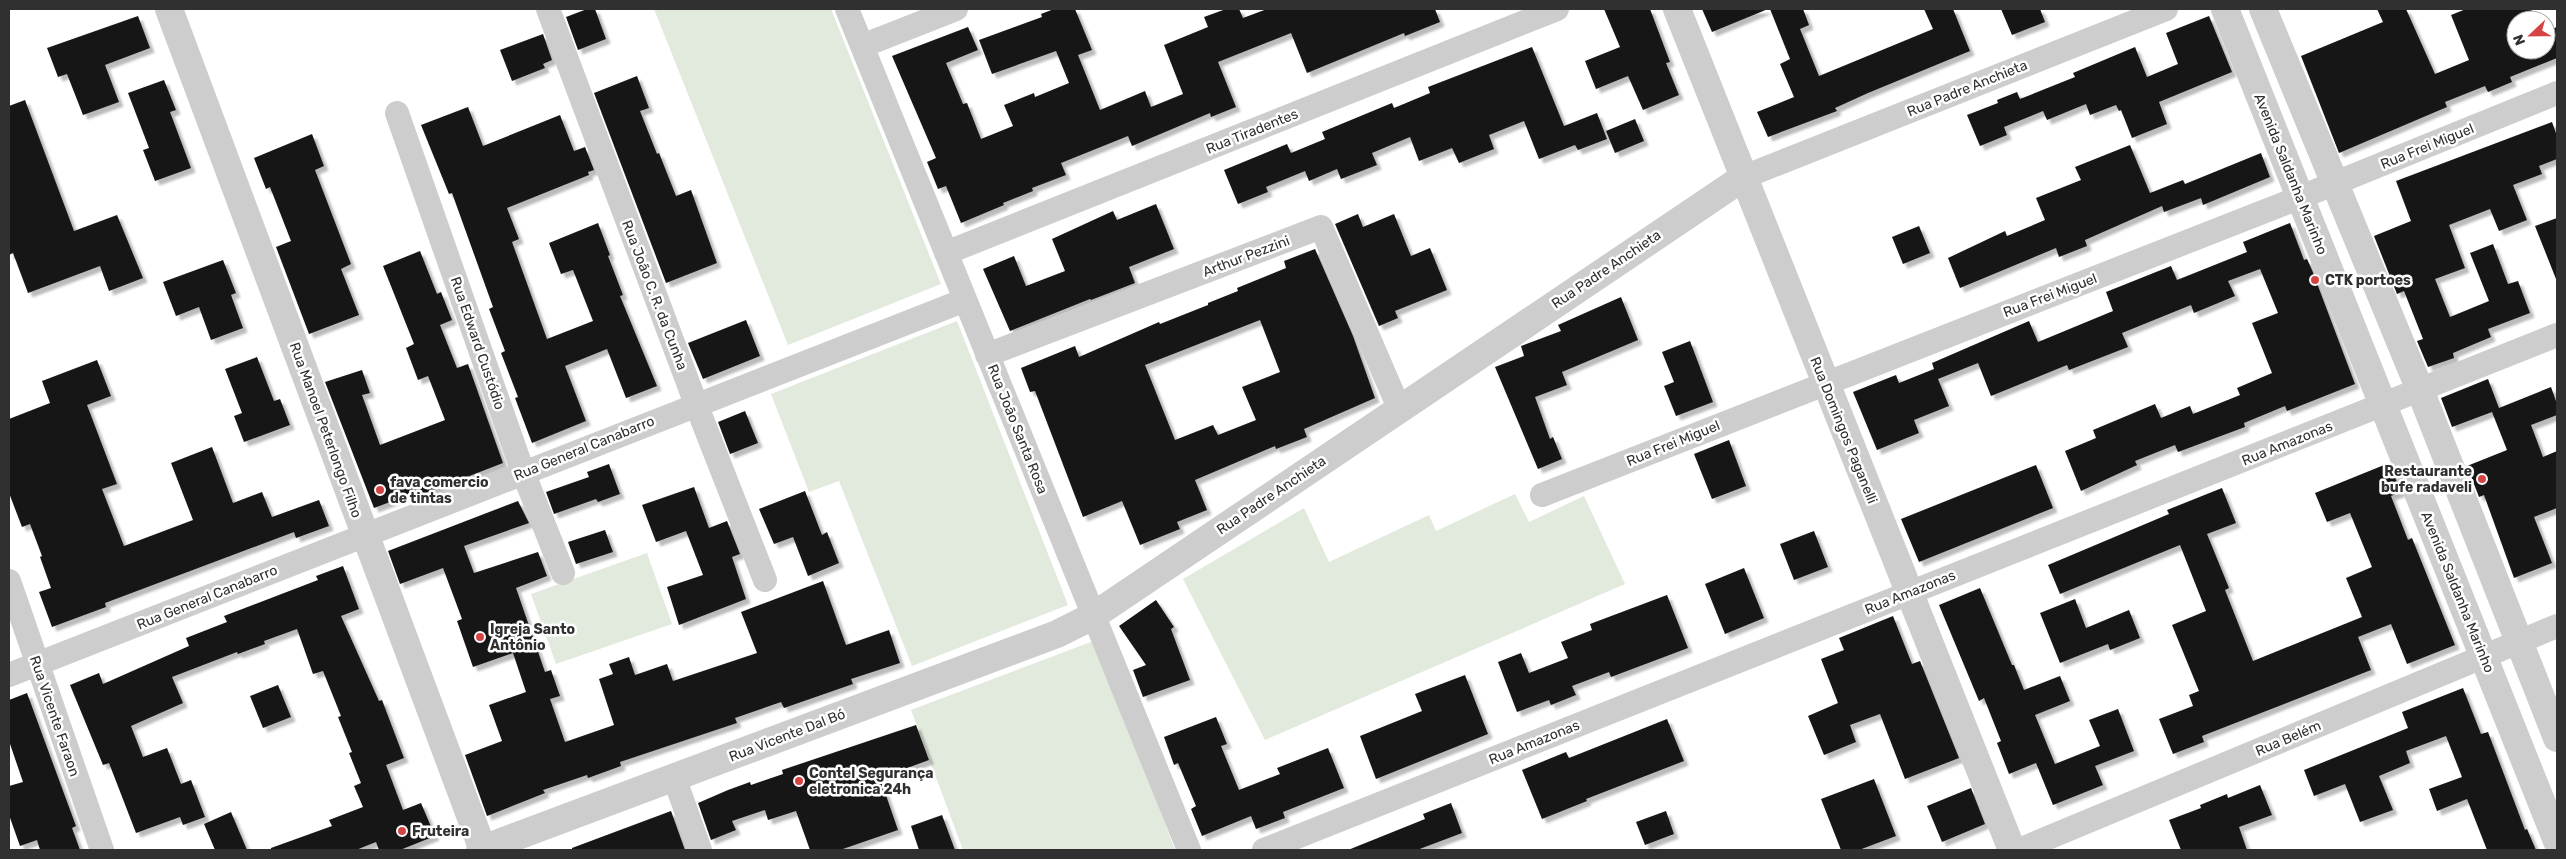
<svg xmlns="http://www.w3.org/2000/svg" width="2566" height="859" font-family="Rubik,sans-serif">
	<style>
		.green { fill: #e2e9dd }
		.building { fill: #171717; fill-rule: evenodd; filter: url(#shadow) }
		.lines { fill: none; stroke-linecap: round; stroke-linejoin: round }
		.minor { stroke: #cdcdcd; stroke-width: 24 }
		.tertiary { stroke: #cdcdcd; stroke-width: 28 }
		.poi-dot { fill: #d54444; stroke: #fff; stroke-width: 2 }
		.labels { text-anchor: middle; stroke-width: 5; stroke-linejoin: round; paint-order: stroke }
		.street-label { font-size: 14px; fill: #303030; stroke: #fff }
		.poi-label { font-size: 14px; font-weight: bold; fill: #303030; stroke: #fff; text-anchor: start }
	</style>
	<defs>
		<filter id="shadow"><feDropShadow dx="4.5" dy="4.5" stdDeviation="1" flood-color="#0004"/></filter>
	</defs>
	<rect width="100%" height="100%" fill="#fff"/>
	<path class="green" d="M654,9H831L941,284L788,345Z
		M957,321L1068,605L912,666L839,481L809,492L771,394Z
		M1515,494L1529,522L1584,496L1625,584L1265,740L1183,579L1304,508L1329,562L1429,515L1436,531Z
		M647,553L672,624L556,664L531,594Z
		M1096,640L1175,850H963L911,710Z"/>
	<path class="building" d="M587,9H595L606,39L578,50L566,17Z
		M1054,9H1075L1092,50L1078,55L1100,110L1145,91L1151,107L1183,94L1164,45L1208,27L1204,17L1226,9H1239L1243,18L1267,9H1435L1440,22L1405,36L1404,33L1307,73L1291,33L1218,62L1236,107L1211,117L1210,113L1132,146L1128,136L1061,163L1066,175L1032,188L1033,191L1003,203L1004,205L961,223L946,186L938,189L927,162L936,158L892,56L968,27L978,50L946,63L963,104L967,103L981,139L1013,126L1004,105L1034,93L1035,97L1069,83L1056,51L992,74L979,40L1042,17L1041,14Z
		M1604,9H1650L1670,62L1666,63L1679,95L1643,110L1628,76L1596,89L1585,61L1620,47Z
		M1702,9H1768L1712,32Z
		M1770,9H1803L1809,25L1800,29L1819,76L1933,29L1924,9H1953L1970,51L1868,93L1835,108L1837,111L1768,137L1757,112L1794,97L1780,64L1790,59Z
		M2001,9H2040L2045,22L2012,35Z
		M2377,9H2406L2435,74L2469,60L2451,15L2466,9H2531L2536,20H2516V50H2546V31L2557,27V58L2510,77L2512,82L2488,92L2485,86L2445,102L2447,107L2339,153L2301,56L2383,22Z
		M138,16L150,48L105,65L119,102L83,115L67,74L58,77L47,48Z
		M2209,16L2232,72L2159,102L2167,124L2132,138L2121,110L2119,111L2116,105L2090,115L2086,104L2047,120L2043,111L2004,127L2007,135L1980,146L1967,115L1998,103L1997,100L2017,92L2020,99L2075,77L2073,73L2135,47L2147,77L2178,64L2166,33Z
		M543,34L552,60L543,64L545,68L512,81L500,50Z
		M1532,47L1564,126L1597,113L1607,139L1578,150L1575,145L1539,159L1524,121L1489,135L1494,149L1459,163L1452,148L1419,161L1410,137L1372,153L1377,165L1341,179L1337,169L1309,181L1305,171L1266,187L1268,192L1238,204L1224,170L1287,144L1291,153L1325,139L1322,132L1392,103L1394,108L1430,93L1428,87Z
		M637,76L649,108L640,111L657,154L659,153L676,196L691,190L717,263L666,283L594,93Z
		M164,80L176,110L170,112L191,168L155,181L143,150L149,148L128,93Z
		M25,100L74,231L117,215L143,278L109,291L100,266L28,293L13,253L9,255V106Z
		M468,107L483,146L560,115L574,151L585,147L594,170L588,172L589,175L507,208L519,239L512,242L547,339L593,321L573,270L561,274L549,243L598,223L610,255L608,256L623,295L620,296L657,386L626,398L607,349L565,366L586,421L532,443L515,398L518,397L501,353L505,351L489,309L493,307L452,193L449,194L421,125Z
		M1635,119L1644,141L1615,153L1606,131Z
		M2552,122L2557,136V159L2539,166L2542,174L2513,185L2527,220L2499,231L2490,209L2449,225L2465,268L2435,279L2450,317L2489,301L2470,253L2493,244L2508,284L2518,281L2530,313L2488,329L2491,337L2453,353L2454,358L2428,367L2417,341L2423,339L2404,291L2397,294L2374,236L2411,221L2396,181Z
		M312,134L324,166L315,170L351,264L341,269L359,315L309,334L276,247L291,241L270,187L266,189L254,158Z
		M2130,145L2150,193L2183,180L2185,184L2261,153L2270,177L2203,205L2201,198L2164,212L2162,206L2085,240L2087,246L2059,257L2056,248L1960,288L1948,258L2005,231L2007,236L2045,220L2036,198L2081,180L2075,167Z
		M1156,204L1174,249L1129,267L1135,283L1091,300L1090,299L1010,331L983,269L1014,256L1026,286L1065,271L1052,239L1113,211L1117,220Z
		M1358,214L1363,227L1394,214L1411,256L1430,248L1447,290L1395,311L1398,318L1379,326L1335,224Z
		M2557,218V279H2556L2535,226Z
		M2290,223L2304,260L2307,259L2312,270L2355,384L2287,411L2285,406L2244,423L2245,427L2178,452L2175,445L2135,461L2137,465L2081,491L2065,451L2096,438L2093,430L2155,404L2161,418L2190,406L2193,414L2240,395L2237,388L2272,373L2252,323L2278,313L2260,269L2228,281L2235,296L2194,313L2191,305L2122,333L2128,347L2069,370L2067,365L1991,396L1978,363L1938,379L1949,406L1914,420L1919,433L1877,450L1853,392L1896,375L1899,383L1934,369L1932,363L2029,321L2038,342L2113,311L2106,292L2171,266L2177,280L2247,252L2243,242Z
		M1919,226L1930,253L1903,264L1892,237Z
		M1315,249L1353,336L1375,398L1304,429L1307,437L1276,449L1275,446L1195,480L1207,510L1177,522L1180,529L1140,545L1122,501L1083,517L1035,391L1030,392L1021,368L1075,346L1079,357L1159,322L1160,324L1208,305V303L1238,291L1237,288L1286,268L1284,261ZM1260,320L1280,372L1242,387L1256,420L1218,435L1213,425L1175,440L1145,365Z
		M420,251L437,294L441,292L452,320L440,325L457,368L468,364L503,463L423,494L422,490L374,508L325,382L362,370L370,393L362,395L380,445L445,420L428,376L418,380L406,348L414,344L383,266Z
		M223,260L236,293L231,295L243,328L211,340L199,307L176,316L163,282Z
		M1621,297L1638,340L1562,372L1567,385L1535,397L1550,439L1553,437L1562,459L1538,469L1495,367L1524,356L1521,346L1561,331L1558,325Z
		M746,320L760,356L703,379L688,343Z
		M1690,341L1713,402L1676,416L1664,386L1674,382L1662,352Z
		M257,357L274,401L280,399L290,425L244,442L234,416L242,413L225,369Z
		M97,360L111,396L87,405L117,484L102,489L124,546L193,520L171,463L212,447L233,503L262,492L272,517L319,500L329,526L296,538L294,532L105,603L106,607L52,627L39,592L51,588L40,557L42,556L30,524L22,527L9,493V419L50,403L42,381Z
		M2488,379L2499,408L2551,387L2557,404V415L2531,425L2543,457L2557,451V508L2534,517L2552,563L2514,578L2484,495L2479,497L2467,466L2507,450L2492,412L2452,427L2441,398Z
		M745,411L758,443L730,454L718,422Z
		M1729,440L1746,486L1712,499L1694,454Z
		M2389,463L2401,492L2391,496L2408,540L2412,538L2455,645L2407,664L2391,624L2358,637L2371,670L2202,736L2204,742L2173,754L2159,719L2193,706L2189,695L2199,691L2172,625L2206,611L2180,545L2060,594L2048,565L2169,514L2167,510L2222,488L2236,523L2207,534L2229,588L2225,590L2253,661L2362,617L2346,578L2372,567L2350,513L2327,522L2315,493Z
		M609,464L620,494L598,502L596,499L554,514L546,492L589,477L587,472Z
		M2036,465L2053,508L1919,562L1901,519Z
		M694,487L709,528L727,521L740,554L732,557L746,599L679,625L667,587L703,575L686,531L656,542L642,505Z
		M805,491L822,535L827,532L839,563L808,576L793,537L774,544L759,509Z
		M518,501L529,523L464,546L474,573L538,552L547,576L516,588L545,672L551,670L560,696L550,699L565,742L614,725L599,679L613,674L609,664L629,657L635,675L667,664L673,681L757,653L741,612L823,581L846,645L889,630L900,663L851,679L853,684L784,708L781,702L735,718L737,723L620,762L621,766L588,778L587,775L543,790L545,793L487,816L465,755L502,741L489,705L526,692L513,653L473,667L457,621L462,619L443,568L400,584L388,551Z
		M605,530L613,552L576,564L568,542Z
		M1814,531L1828,567L1794,580L1780,544Z
		M343,566L359,609L341,616L379,701L382,700L404,758L386,765L403,810L421,803L435,836L400,850H379L376,842L356,850H271V848L332,826L329,820L363,807L354,786L361,783L349,753L352,752L338,717L341,716L323,671L313,674L297,629L264,641L265,644L238,654L237,652L172,677L183,703L131,726L143,757L167,748L181,784L191,780L205,817L183,825L180,817L136,833L109,763L103,765L70,685L99,673L103,684L189,646L186,638L227,622L224,616L318,580L316,576Z
		M1744,568L1764,618L1725,634L1705,584Z
		M1980,588L2012,665H2014L2024,690L2060,676L2070,701L2035,715L2055,764L2100,746L2089,720L2118,709L2134,751L2095,766L2103,785L2053,805L2036,763L2009,774L1997,743L2001,741L1984,698L1979,701L1939,605Z
		M1667,595L1688,648L1611,677L1609,672L1572,686L1576,695L1551,705L1549,700L1517,712L1498,662L1521,653L1529,673L1568,658L1561,642L1592,630L1590,624Z
		M2075,599L2086,628L2129,610L2140,638L2110,650L2108,644L2060,663L2040,613Z
		M1156,600L1174,627L1171,629L1190,680L1143,697L1133,670L1146,665L1119,626Z
		M1893,616L1912,664L1920,661L1959,758L1905,779L1880,714L1850,725L1856,742L1824,755L1808,716L1838,703L1821,659L1844,650L1839,638Z
		M1465,675L1488,734L1376,779L1360,736L1422,711L1415,694Z
		M278,685L291,717L263,728L250,696Z
		M2463,688L2481,734L2488,732L2525,830L2527,829L2536,850H2487L2467,799L2437,811L2429,789L2462,777L2446,736L2406,751L2410,763L2379,776L2393,810L2360,822L2345,784L2314,796L2304,770L2408,728L2402,712Z
		M27,693L76,826L72,828L80,850H40L37,840L20,846L9,815V786L23,782L9,741V700Z
		M1216,717L1227,744L1221,746L1239,790L1280,774L1277,768L1328,748L1344,788L1283,812L1285,818L1256,829L1251,816L1202,836L1191,809L1196,806L1178,763L1174,765L1164,737Z
		M1667,719L1684,761L1586,799L1587,801L1542,819L1522,770L1566,752L1569,758Z
		M916,725L929,760L880,778L898,830L840,850H810L796,811L768,820L765,810L732,821L736,830L711,840L698,803L728,790L750,782L751,785L783,774L782,770Z
		M1874,779L1896,836L1859,850H1841L1821,799Z
		M2260,785L2272,815L2239,827L2247,850H2181L2169,820L2201,808L2200,805L2227,794L2228,798Z
		M1971,788L1985,824L1942,842L1927,806Z
		M1451,803L1462,833L1417,850H1348L1425,819L1423,814Z
		M671,811L685,850H572V848Z
		M1666,811L1674,834L1645,845L1636,822Z
		M231,812L247,850H215L204,824Z
		M942,815L955,850H919L911,826Z"/>
	<g class="lines">
		<path class="minor" d="M548,9L696,404L765,580
			M847,9L1189,850
			M862,46L956,9
			M397,113L523,472L563,573
			M1744,177L2166,9
			M946,253L1557,9
			M987,355L1321,227L1399,408
			M1542,495L2301,197L2557,93
			M9,581L102,850
			M9,675L965,300
			M674,777L700,850
			M1264,850L2557,335
			M2019,850L2557,626"/>
		<path class="tertiary" d="M169,9L483,850
			M1677,9L2012,850
			M2225,9L2557,841
			M2263,9L2420,390L2557,738
			M480,850L1057,634L1093,616L1744,177"/>
	</g>
	<g class="poi-dot">
		<circle cx="2315" cy="280" r="5"/>
		<circle cx="2482" cy="479" r="5"/>
		<circle cx="380" cy="490" r="5"/>
		<circle cx="480" cy="637" r="5"/>
		<circle cx="799" cy="781" r="5"/>
		<circle cx="402" cy="831" r="5"/>
	</g>
	<g class="labels">
		<g class="street-label">
			<text transform="translate(1967 88) rotate(-22)" y="5">Rua Padre Anchieta</text>
			<text transform="translate(1252 131) rotate(-22)" y="5">Rua Tiradentes</text>
			<text transform="translate(2427 146) rotate(-22)" y="5">Rua Frei Miguel</text>
			<text transform="translate(2291 174) rotate(68)" y="5">Avenida Saldanha Marinho</text>
			<text transform="translate(1246 256) rotate(-21)" y="5">Arthur Pezzini</text>
			<text transform="translate(1606 269) rotate(-34)" y="5">Rua Padre Anchieta</text>
			<text transform="translate(655 295) rotate(69)" y="5">Rua João C. R. da Cunha</text>
			<text transform="translate(2050 295) rotate(-21)" y="5">Rua Frei Miguel</text>
			<text transform="translate(478 343) rotate(71)" y="5">Rua Edward Custódio</text>
			<text transform="translate(1018 429) rotate(68)" y="5">Rua João Santa Rosa</text>
			<text transform="translate(326 430) rotate(70)" y="5">Rua Manoel Peterlongo Filho</text>
			<text transform="translate(1844 430) rotate(68)" y="5">Rua Domingos Paganelli</text>
			<text transform="translate(1673 443) rotate(-22)" y="5">Rua Frei Miguel</text>
			<text transform="translate(2287 443) rotate(-22)" y="5">Rua Amazonas</text>
			<text transform="translate(584 448) rotate(-22)" y="5">Rua General Canabarro</text>
			<text transform="translate(1271 495) rotate(-34)" y="5">Rua Padre Anchieta</text>
			<text transform="translate(1910 592) rotate(-22)" y="5">Rua Amazonas</text>
			<text transform="translate(2458 592) rotate(68)" y="5">Avenida Saldanha Marinho</text>
			<text transform="translate(207 597) rotate(-22)" y="5">Rua General Canabarro</text>
			<text transform="translate(55 716) rotate(71)" y="5">Rua Vicente Faraon</text>
			<text transform="translate(787 735) rotate(-21)" y="5">Rua Vicente Dal Bó</text>
			<text transform="translate(2288 738) rotate(-23)" y="5">Rua Belém</text>
			<text transform="translate(1534 742) rotate(-22)" y="5">Rua Amazonas</text>
		</g>
		<g class="poi-label">
			<text x="2325" y="285">CTK portoes</text>
			<text x="2472" y="476" text-anchor="end">Restaurante<tspan x="2472" dy="16">bufe radaveli</tspan></text>
			<text x="390" y="487">fava comercio<tspan x="390" dy="16">de tintas</tspan></text>
			<text x="490" y="634">Igreja Santo<tspan x="490" dy="16">Antônio</tspan></text>
			<text x="809" y="778">Contel Segurança<tspan x="809" dy="16">eletronica 24h</tspan></text>
			<text x="412" y="836">Fruteira</text>
		</g>
	</g>
	<rect width="2566" height="859" fill="none" stroke="#303030" stroke-width="20"/>
	<g transform="translate(2531 35) rotate(248)"><circle r="24" fill="#ffffff" stroke="#acacac"/>
	<path d="M0-4L9 19L0 12L-9 19Z" fill="#d54444"/>
	<text y="-8" font-size="14" font-weight="bold" text-anchor="middle" fill="#303030">N</text>
	</g>
</svg>
